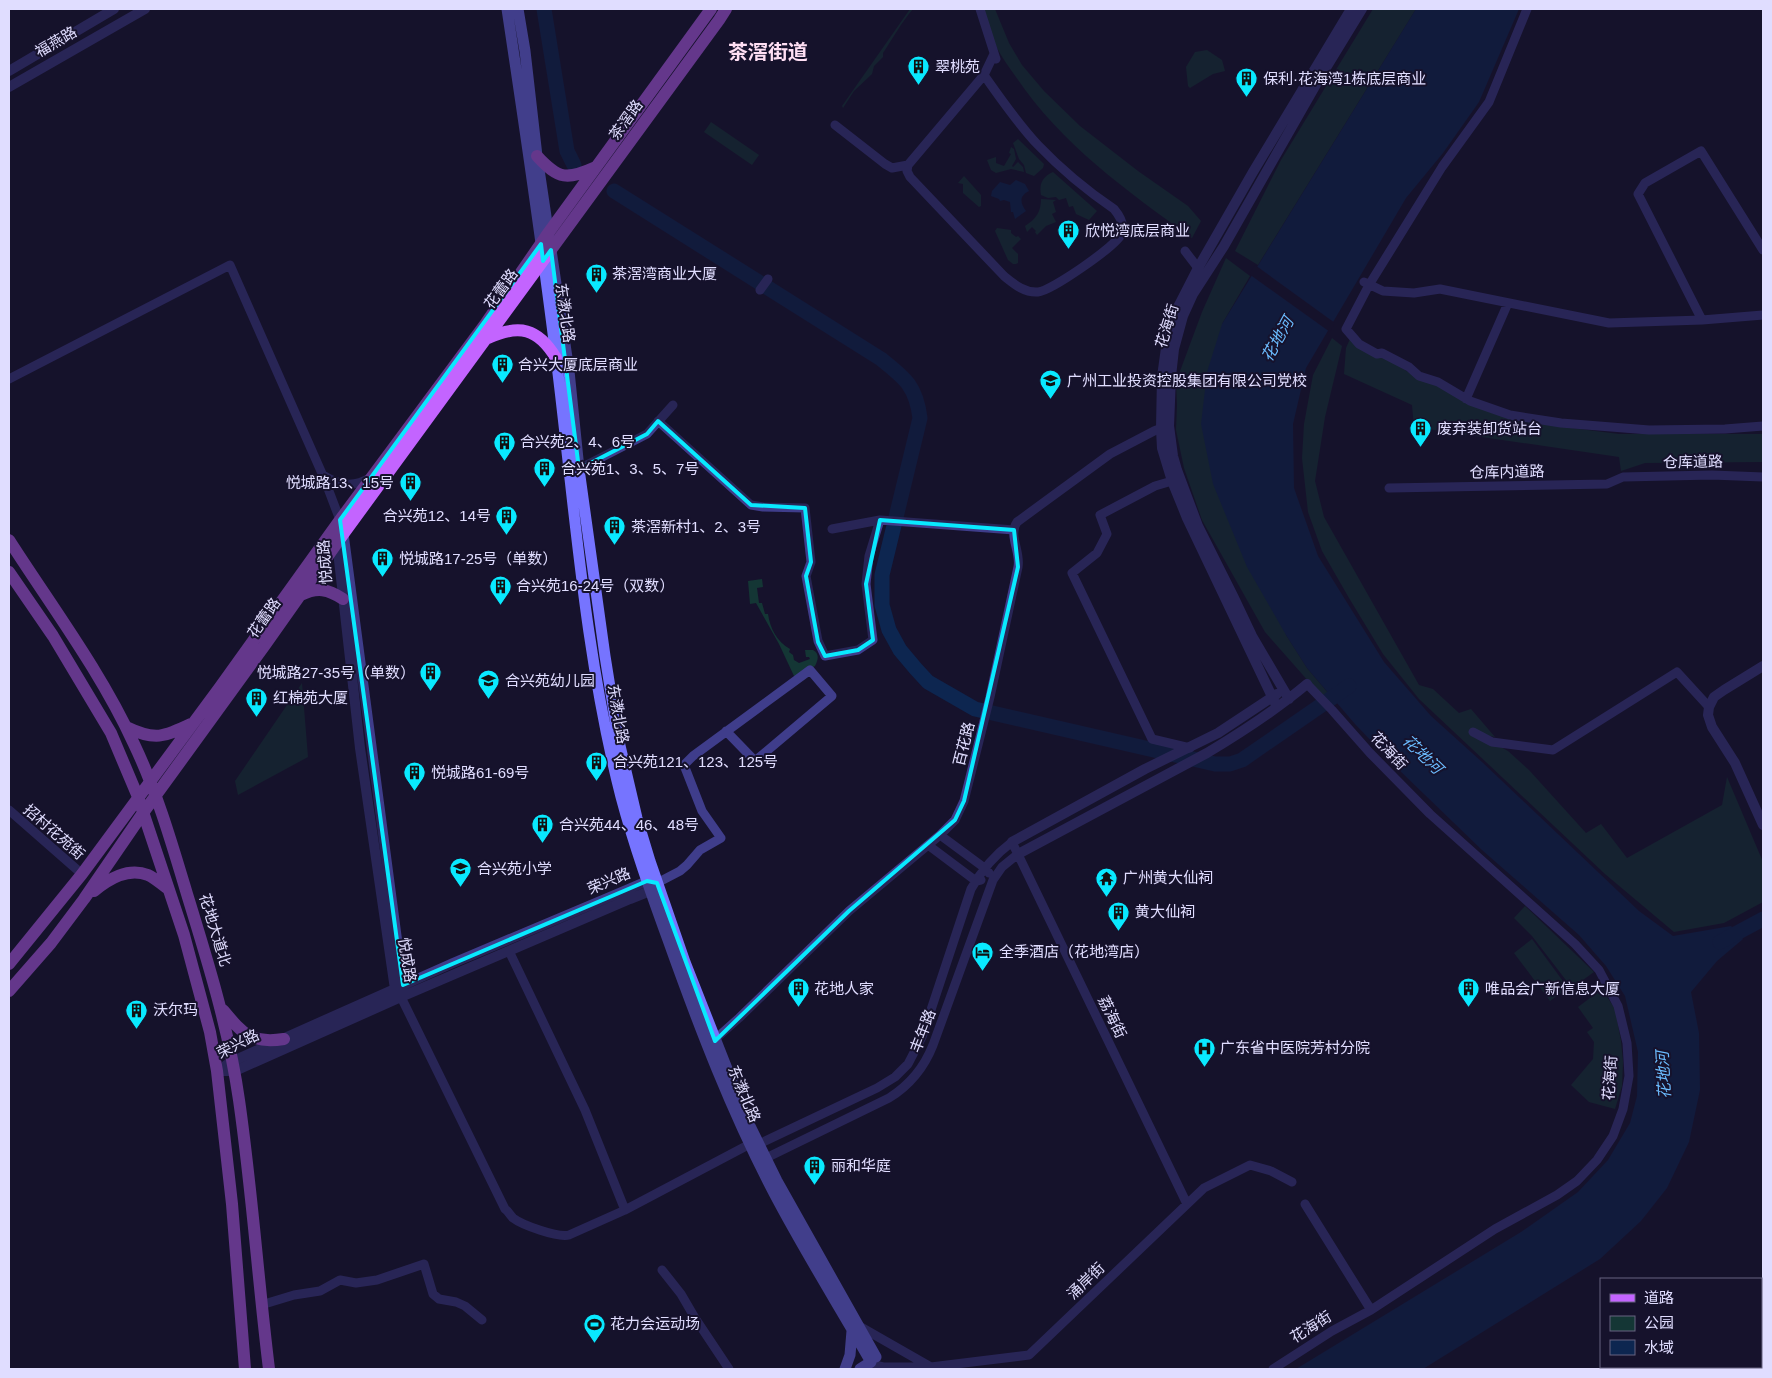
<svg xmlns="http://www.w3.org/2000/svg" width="1772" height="1378" font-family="Arial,'Noto Sans SC',sans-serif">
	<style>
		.green { fill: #143635 }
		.water { fill: #0d2650 }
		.pier { fill: #16122c }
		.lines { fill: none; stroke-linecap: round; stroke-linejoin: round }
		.river { stroke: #0d2650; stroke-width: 15 }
		.minor { stroke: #3f3d8b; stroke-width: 9 }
		.tertiary { stroke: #3f3d8b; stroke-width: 10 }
		.secondary { stroke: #7674ff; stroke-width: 11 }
		.primary { stroke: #c364ff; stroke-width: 12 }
		.marked { fill: none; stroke: #09e9ff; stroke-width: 4; stroke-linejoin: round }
		.labels { text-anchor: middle; stroke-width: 4; stroke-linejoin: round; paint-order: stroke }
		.street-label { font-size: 15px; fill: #e0ddff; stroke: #16122c }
		.poi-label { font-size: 15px; fill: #e0ddff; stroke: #16122c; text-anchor: start }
		.water-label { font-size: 16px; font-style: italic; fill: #6bbcff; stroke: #16122c }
		.district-label { font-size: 20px; font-weight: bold; fill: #ffdff4; stroke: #16122c }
	</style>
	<rect width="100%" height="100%" fill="#16122c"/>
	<path class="green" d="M910,9H913C901,23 893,38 883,53V57L874,66L872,74L854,91L843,108L842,106Z
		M982,9H995L1009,43L1022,65L1044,91L1080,126L1138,171L1188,206L1201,221L1192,238C1127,191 1061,144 1016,77C1009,67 1002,58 997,48C991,35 987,22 982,9Z
		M1373,9H1416L1258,265L1235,251L1281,160Z
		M1207,50L1222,60L1225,71L1213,74L1190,88L1188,86L1186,67L1195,52Z
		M711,122L759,155L752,165L704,132Z
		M1018,139L1044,164L1043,168L1034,176L1026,173L1024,165L1019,159L1013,143Z
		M1011,147L1014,149L1016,159L1012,166L1013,167L1018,162L1023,167L1024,172L1011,169L996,173L991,170L987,160L996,157V163L1004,166L1011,154L1009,153Z
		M1053,172L1097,211L1089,220L1076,214L1073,206L1069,207L1066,198L1059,200L1056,197L1048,198L1041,195C1039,184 1042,177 1053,172Z
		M964,176L981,195V206L979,207L963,193V184L958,183Z
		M1041,199L1056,200L1053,202L1056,212L1052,214L1056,222L1046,226L1037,235L1035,232L1036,231L1032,227L1027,232L1025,226C1036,219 1041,212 1041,199Z
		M997,228L1011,230V233L1016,237L1018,236L1021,239L1012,248L1018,254V263L1016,264H1013L1008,260L995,231Z
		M1226,258L1250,276L1222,324L1286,635L1307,668L1329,694L1325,700L1265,632L1202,520L1184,468L1176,430L1177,405L1176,382L1202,312Z
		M1332,338L1342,346L1325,417L1315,481L1324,517L1419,685L1433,689L1459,713L1471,709L1495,737L1475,733L1508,751L1529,770L1586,833L1601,824L1627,858L1722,805L1727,777L1763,862V902L1724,923L1674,932L1605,874L1419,699L1383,654L1349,598L1322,551L1308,512L1302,458L1304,424L1313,375Z
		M1350,339L1377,358L1383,356L1419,379L1442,388L1481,409L1516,421L1619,434H1763V462L1645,463L1621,471L1619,457L1414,427L1412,405L1344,374L1346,348Z
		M762,579L763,587L757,588L759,603H762L765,614H768C770,628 777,642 790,649L789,652L793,655L794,660L799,663L810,659L809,657H806L805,650H813C820,654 818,660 815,666L796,676H794L779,644L756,603L750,604L748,581Z
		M302,683L308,757L238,795L235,781Z
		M1525,906L1594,972L1572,988L1532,936L1514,918Z
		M1532,939L1568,988L1550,1001L1514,953Z
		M1602,989L1615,1009L1621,1041L1623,1062L1622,1086L1615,1109L1589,1102L1571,1085L1593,1059L1594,1042L1587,1032L1593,1028L1578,1007Z"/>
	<path class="water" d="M1416,9H1519L1479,102L1443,153L1406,198L1306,368L1293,424L1294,488L1318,556L1384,662L1431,716L1482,762L1639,911L1673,936L1731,926L1743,939L1717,961L1691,992L1699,1033L1700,1090L1689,1142L1667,1188L1641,1221L1600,1259L1423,1369H1296L1521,1232L1578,1192L1608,1160L1630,1123L1637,1096L1638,1052L1625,996L1606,966L1579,935L1482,850L1396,767L1355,724L1307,668L1286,635L1247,567L1213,484L1201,424L1207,372L1222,324Z
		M1016,180L1025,184L1029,191C1019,196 1020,203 1026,211L1015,219L1013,212H1011L1010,202L1004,200L1000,201L999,199L991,196L992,191L1000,182L1010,185Z"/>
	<path class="pier" d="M1255,265L1335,323L1330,332L1249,274Z"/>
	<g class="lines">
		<path class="river" d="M544,9L567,151L574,165
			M614,191L881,359C905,378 916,386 920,418L882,575V605L889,630L900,650L916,669L928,682L975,709L1215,764H1230L1242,760L1349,686
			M1720,942L1763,919"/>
		<path class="minor" d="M980,9L996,59
			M1527,9L1489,102L1442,167L1369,285L1346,329L1359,344L1377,354L1382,353L1409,367L1419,376L1438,382L1470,401L1510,415L1561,423L1649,430L1725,429L1763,426
			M984,75L908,165L907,171L910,177L1004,276C1014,284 1024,293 1038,292C1051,291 1118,245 1122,233C1125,224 1119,215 1114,209C1089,192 1059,167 1038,145C1018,124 1001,99 984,75L994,54
			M835,125L885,164L892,168L908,165
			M1185,251L1198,268
			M1364,282L1383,291L1414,293L1440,289L1609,323L1702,320L1763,315
			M760,290L768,279
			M1702,320L1638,194L1645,183L1701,151L1763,250
			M9,379L230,265L324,478L340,520
			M1466,399L1508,303
			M658,421L751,505L763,507L805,508L811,562L806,576L818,641L825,656L858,650L873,640L866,584L869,556L880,520
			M579,469L647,434L673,405
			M323,475C339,485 353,488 370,478
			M1172,481L1155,486L1100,515L1107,534L1097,553L1072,573L1152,739L1190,748
			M1389,488L1607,484L1623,477L1712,475L1763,477
			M832,529L880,520L1014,530
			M1473,732L1492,742L1553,750L1677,672L1709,707
			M9,810L82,874
			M940,835L986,869L989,873
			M928,845L976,881L981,880
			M657,883L680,871L687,865L700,850L721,838L702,811L684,765L693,756L810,670L832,696L755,761L726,731
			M509,951L585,1110L625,1210
			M401,997L505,1209C508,1211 510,1215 513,1218C522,1225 558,1238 569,1235L625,1210L750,1144H759L877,1088L895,1077L908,1064L922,1037L971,889C981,871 996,854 1012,842L1187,1204
			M712,1042L739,1018L849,911L940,835L955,820L964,801L990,697L1018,567C1021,552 1008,535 1017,522L1110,454L1154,431L1167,426
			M762,1160L889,1098C910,1085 924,1068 933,1045L993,880L1002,867L1018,854
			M1305,1204L1371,1310
			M662,1270L681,1294L695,1318L729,1369
			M261,1305L294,1295L320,1291L340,1280L356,1283L377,1280L424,1264L433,1294L439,1299L456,1302L465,1306L482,1320
			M859,1326L929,1366
			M871,1362L876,1365L884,1367H931L1029,1355L1204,1188L1250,1165L1271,1171L1292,1182
			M1273,1369L1332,1331L1371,1310L1495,1229L1557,1195L1577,1181L1597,1160L1613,1136L1623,1109L1629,1076L1627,1043L1618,1006L1599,970L1575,944L1430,814L1370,753L1332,710L1307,684"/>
		<path class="tertiary" d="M9,71L114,9
			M9,87L145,9
			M343,530L403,985L401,997
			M337,542L360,748L395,989L401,997
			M1763,666L1724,690L1714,697L1709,707L1708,715L1712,727L1735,763L1763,825
			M1289,699L1252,636L1234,598L1198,526L1177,470L1173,456L1169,426L1171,376L1174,349L1183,316L1193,294L1224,246L1318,81L1362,9
			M1277,707L1187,518L1172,481L1162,448L1161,429L1162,377L1166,348L1177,309L1198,268L1253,172L1351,9
			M1012,842L1145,769L1218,733L1277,694
			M1018,854L1207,753C1242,732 1276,710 1307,684
			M226,1065L233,1061L453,963L619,893L647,881L653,882
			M217,1071H235L401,997L630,899L650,891L656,884"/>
		<path class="secondary" d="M507,9C526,135 545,262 560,390C576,526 587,664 621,797C634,846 651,893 668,940C699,1027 732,1113 775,1195C805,1252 839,1306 871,1362L860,1369
			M518,9L525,51L537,156L569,371L579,469L605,656L618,737L637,818L650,861L685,962L748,1122L777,1181L876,1357
			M845,1369L850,1355L852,1331"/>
		<path class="primary" d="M537,156C559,180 567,180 596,167
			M488,338C519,324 538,328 556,358
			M9,540C52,607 101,672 134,744C157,792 172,844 187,894C208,962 229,1030 239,1100C252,1190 258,1280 269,1369
			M9,572L53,636L111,733L138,797L184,935L210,1032L217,1071L232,1204L245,1369
			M301,595C317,587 328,589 343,599
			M126,727C155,741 164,737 191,724
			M94,891C109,879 128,867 148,875C155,878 161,884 167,888
			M9,964L82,874L220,687L340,520L486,323L549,232L711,9
			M9,991L51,943L84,899L143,813L265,645L344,533L719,20L726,9
			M223,1010C243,1034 251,1044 284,1039"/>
	</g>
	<path d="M0 0H1772V1378H0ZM541,244L543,261L551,250L579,469L647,434L658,421L751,505L805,508L811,562L806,576L818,642L825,656L858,650L873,640L866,584L880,520L1014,530L1018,567L964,801L955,820L849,911L715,1041L657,883L647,881L619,893L403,985L340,520Z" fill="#16122c" fill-opacity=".55" fill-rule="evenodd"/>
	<path class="marked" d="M541,244L543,261L551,250L579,469L647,434L658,421L751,505L805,508L811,562L806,576L818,642L825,656L858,650L873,640L866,584L880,520L1014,530L1018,567L964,801L955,820L849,911L715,1041L657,883L647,881L619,893L403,985L340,520Z"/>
	<defs>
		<symbol id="building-pin" viewBox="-11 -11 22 30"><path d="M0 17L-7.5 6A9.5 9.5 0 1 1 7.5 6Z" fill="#09e9ff" stroke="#16122c"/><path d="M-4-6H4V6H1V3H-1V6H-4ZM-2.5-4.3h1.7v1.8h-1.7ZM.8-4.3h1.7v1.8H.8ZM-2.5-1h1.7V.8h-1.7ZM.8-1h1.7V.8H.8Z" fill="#111"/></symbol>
		<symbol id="school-pin" viewBox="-11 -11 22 30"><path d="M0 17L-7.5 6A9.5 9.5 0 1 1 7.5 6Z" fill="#09e9ff" stroke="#16122c"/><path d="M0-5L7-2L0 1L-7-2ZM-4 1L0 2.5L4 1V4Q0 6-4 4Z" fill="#111"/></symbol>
		<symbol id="temple-pin" viewBox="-11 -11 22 30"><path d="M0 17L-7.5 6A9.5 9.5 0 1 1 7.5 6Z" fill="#09e9ff" stroke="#16122c"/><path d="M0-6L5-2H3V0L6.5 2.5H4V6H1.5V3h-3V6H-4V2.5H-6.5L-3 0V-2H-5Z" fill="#111"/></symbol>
		<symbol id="hotel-pin" viewBox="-11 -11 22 30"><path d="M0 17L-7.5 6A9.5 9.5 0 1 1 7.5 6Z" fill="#09e9ff" stroke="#16122c"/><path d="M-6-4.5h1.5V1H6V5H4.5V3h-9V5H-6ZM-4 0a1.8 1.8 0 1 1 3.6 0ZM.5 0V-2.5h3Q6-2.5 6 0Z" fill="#111"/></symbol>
		<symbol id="hospital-pin" viewBox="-11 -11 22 30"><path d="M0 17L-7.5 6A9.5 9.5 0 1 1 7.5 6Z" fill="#09e9ff" stroke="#16122c"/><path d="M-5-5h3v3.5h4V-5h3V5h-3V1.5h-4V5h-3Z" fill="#111"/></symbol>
		<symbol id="stadium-pin" viewBox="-11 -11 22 30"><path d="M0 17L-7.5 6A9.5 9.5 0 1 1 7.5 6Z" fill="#09e9ff" stroke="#16122c"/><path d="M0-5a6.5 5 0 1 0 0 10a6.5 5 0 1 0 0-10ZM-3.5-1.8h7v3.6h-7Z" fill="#111"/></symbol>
	</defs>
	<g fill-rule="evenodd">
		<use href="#building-pin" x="906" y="54" width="25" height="34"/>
		<use href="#building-pin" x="1234" y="66" width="25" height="34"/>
		<use href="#building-pin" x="1056" y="218" width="25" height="34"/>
		<use href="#building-pin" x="584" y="262" width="25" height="34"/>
		<use href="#building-pin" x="490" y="352" width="25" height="34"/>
		<use href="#school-pin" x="1038" y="368" width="25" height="34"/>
		<use href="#building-pin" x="1408" y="416" width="25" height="34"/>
		<use href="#building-pin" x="492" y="430" width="25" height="34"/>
		<use href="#building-pin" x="532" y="456" width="25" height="34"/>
		<use href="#building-pin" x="398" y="470" width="25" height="34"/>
		<use href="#building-pin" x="494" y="504" width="25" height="34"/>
		<use href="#building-pin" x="602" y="514" width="25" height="34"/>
		<use href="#building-pin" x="370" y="546" width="25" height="34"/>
		<use href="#building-pin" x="488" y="574" width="25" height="34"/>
		<use href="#building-pin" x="418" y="660" width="25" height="34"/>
		<use href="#school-pin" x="476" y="668" width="25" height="34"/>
		<use href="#building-pin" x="244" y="686" width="25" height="34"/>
		<use href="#building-pin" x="584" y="750" width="25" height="34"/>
		<use href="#building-pin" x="402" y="760" width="25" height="34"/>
		<use href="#building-pin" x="530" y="812" width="25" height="34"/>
		<use href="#school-pin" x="448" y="856" width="25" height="34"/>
		<use href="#temple-pin" x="1094" y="866" width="25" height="34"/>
		<use href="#building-pin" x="1106" y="900" width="25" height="34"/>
		<use href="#hotel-pin" x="970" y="940" width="25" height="34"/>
		<use href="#building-pin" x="786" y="976" width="25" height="34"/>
		<use href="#building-pin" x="1456" y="976" width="25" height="34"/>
		<use href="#building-pin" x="124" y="998" width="25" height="34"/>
		<use href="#hospital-pin" x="1192" y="1036" width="25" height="34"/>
		<use href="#building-pin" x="802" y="1154" width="25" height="34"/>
		<use href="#stadium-pin" x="582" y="1312" width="25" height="34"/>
	</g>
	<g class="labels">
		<g class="street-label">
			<text transform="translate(56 42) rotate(-30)" y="5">福燕路</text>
			<text transform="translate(626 120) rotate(-54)" y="5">茶滘路</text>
			<text transform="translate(501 289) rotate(-54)" y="5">花蕾路</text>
			<text transform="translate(565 313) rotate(82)" y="5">东漖北路</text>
			<text transform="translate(1167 326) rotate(-73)" y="5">花海街</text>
			<text transform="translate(1693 462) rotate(-1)" y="5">仓库道路</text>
			<text transform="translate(1507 472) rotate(-1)" y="5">仓库内道路</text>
			<text transform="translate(325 562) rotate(-94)" y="5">悦成路</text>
			<text transform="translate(264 618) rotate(-55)" y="5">花蕾路</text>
			<text transform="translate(618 714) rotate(80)" y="5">东漖北路</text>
			<text transform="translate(964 744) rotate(-76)" y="5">百花路</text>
			<text transform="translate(1389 751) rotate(47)" y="5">花海街</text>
			<text transform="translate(54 832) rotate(41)" y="5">招村花苑街</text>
			<text transform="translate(609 881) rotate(-23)" y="5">荣兴路</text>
			<text transform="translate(215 930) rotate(73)" y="5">花地大道北</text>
			<text transform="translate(407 960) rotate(81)" y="5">悦成路</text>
			<text transform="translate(1112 1017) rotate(64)" y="5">荔海街</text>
			<text transform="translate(923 1031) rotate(-69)" y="5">丰年路</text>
			<text transform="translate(238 1044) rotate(-27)" y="5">荣兴路</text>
			<text transform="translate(1610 1078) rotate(-86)" y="5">花海街</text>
			<text transform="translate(744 1094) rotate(67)" y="5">东漖北路</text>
			<text transform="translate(1086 1281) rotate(-44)" y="5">涌岸街</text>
			<text transform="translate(1311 1327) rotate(-32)" y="5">花海街</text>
		</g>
		<g class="poi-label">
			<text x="935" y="72">翠桃苑</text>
			<text x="1263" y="84">保利·花海湾1栋底层商业</text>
			<text x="1085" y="236">欣悦湾底层商业</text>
			<text x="612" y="279">茶滘湾商业大厦</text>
			<text x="518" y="370">合兴大厦底层商业</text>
			<text x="1067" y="386">广州工业投资控股集团有限公司党校</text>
			<text x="1437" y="434">废弃装卸货站台</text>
			<text x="520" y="447">合兴苑2、4、6号</text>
			<text x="561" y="474">合兴苑1、3、5、7号</text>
			<text x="394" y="488" text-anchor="end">悦城路13、15号</text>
			<text x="491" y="521" text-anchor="end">合兴苑12、14号</text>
			<text x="631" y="532">茶滘新村1、2、3号</text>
			<text x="399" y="564">悦城路17-25号（单数）</text>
			<text x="516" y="591">合兴苑16-24号（双数）</text>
			<text x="415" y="678" text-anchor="end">悦城路27-35号（单数）</text>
			<text x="505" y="686">合兴苑幼儿园</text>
			<text x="273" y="703">红棉苑大厦</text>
			<text x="613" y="767">合兴苑121、123、125号</text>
			<text x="431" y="778">悦城路61-69号</text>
			<text x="559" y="830">合兴苑44、46、48号</text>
			<text x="477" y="874">合兴苑小学</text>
			<text x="1123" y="883">广州黄大仙祠</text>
			<text x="1135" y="917">黄大仙祠</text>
			<text x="999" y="957">全季酒店（花地湾店）</text>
			<text x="814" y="994">花地人家</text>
			<text x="1485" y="994">唯品会广新信息大厦</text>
			<text x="153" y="1015">沃尔玛</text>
			<text x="1220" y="1053">广东省中医院芳村分院</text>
			<text x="831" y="1171">丽和华庭</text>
			<text x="610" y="1329">花力会运动场</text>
		</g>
		<g class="water-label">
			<text transform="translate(1277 339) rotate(-61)" y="6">花地河</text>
			<text transform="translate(1423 754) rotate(44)" y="6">花地河</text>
			<text transform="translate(1663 1075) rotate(-93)" y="6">花地河</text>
		</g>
		<g class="district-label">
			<text x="768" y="59">茶滘街道</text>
		</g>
	</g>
	<rect width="1772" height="1378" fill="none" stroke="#e0ddff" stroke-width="20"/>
	<rect x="1600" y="1278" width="162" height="90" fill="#16122c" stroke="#676380"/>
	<rect x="1610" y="1294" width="25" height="8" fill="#c364ff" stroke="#676380"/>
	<text x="1644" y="1303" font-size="15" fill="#e0ddff">道路</text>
	<rect x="1610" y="1316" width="25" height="15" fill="#143635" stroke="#676380"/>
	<text x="1644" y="1328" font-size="15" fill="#e0ddff">公园</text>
	<rect x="1610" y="1340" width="25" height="15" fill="#0d2650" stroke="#676380"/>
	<text x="1644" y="1353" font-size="15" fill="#e0ddff">水域</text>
</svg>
